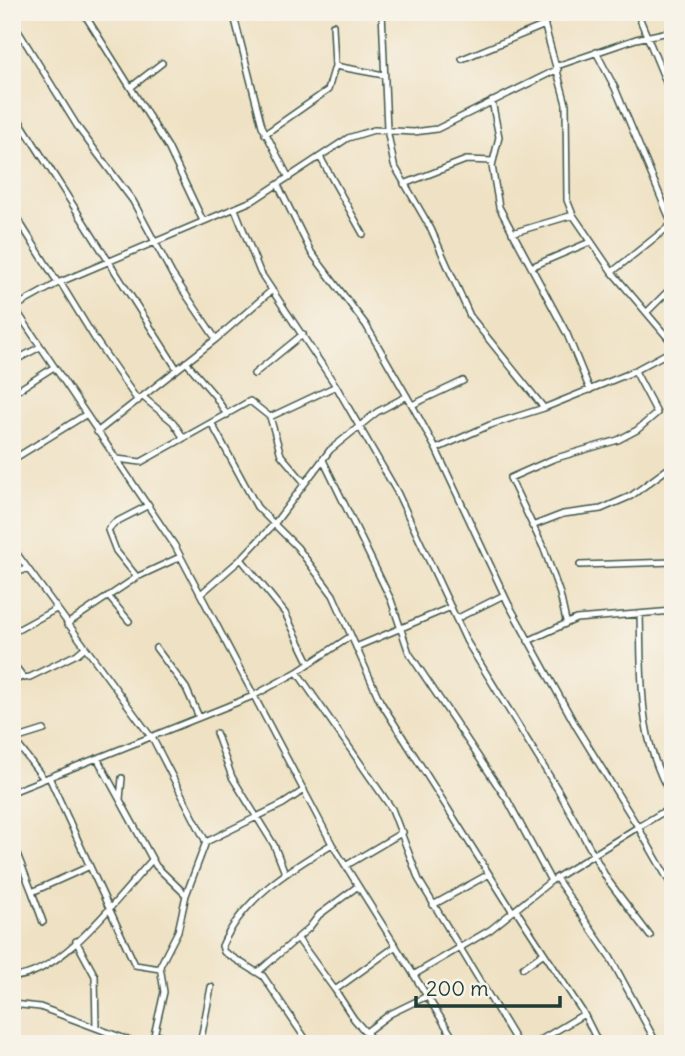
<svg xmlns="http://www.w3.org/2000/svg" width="685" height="1056" font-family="Delius,sans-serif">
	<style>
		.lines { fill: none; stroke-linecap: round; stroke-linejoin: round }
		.street-casing { stroke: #3e5649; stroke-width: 8 }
		.street { stroke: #fff; stroke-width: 5 }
	</style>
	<rect width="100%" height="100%" fill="#f7f3e8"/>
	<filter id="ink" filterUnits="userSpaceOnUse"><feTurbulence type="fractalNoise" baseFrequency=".0143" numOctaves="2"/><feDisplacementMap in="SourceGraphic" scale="14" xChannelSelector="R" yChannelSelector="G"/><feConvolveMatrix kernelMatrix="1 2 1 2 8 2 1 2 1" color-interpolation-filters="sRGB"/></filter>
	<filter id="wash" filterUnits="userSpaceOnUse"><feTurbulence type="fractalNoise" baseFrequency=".00686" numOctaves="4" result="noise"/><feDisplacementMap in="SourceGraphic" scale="28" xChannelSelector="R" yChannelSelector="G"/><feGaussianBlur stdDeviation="1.57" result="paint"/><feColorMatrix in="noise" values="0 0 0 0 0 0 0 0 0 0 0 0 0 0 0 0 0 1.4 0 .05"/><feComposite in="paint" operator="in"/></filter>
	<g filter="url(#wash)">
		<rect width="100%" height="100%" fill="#efe1c3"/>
	</g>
	<g filter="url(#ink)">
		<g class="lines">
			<defs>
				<path id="street" d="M83,12L168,147L203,221
					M233,12L262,126L289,178
					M382,12L387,129L394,165L431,229L470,316L544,408L628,374L673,350
					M541,12L566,104L567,200L573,215L612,272L673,344
					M637,12L673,99
					M12,21L79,129L133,201L172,274L216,339
					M596,52L615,88L672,224
					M462,59L545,25
					M335,66L384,75
					M557,66L636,39L673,31
					M131,87L162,63
					M492,101L499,137L492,166L499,207L567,334L590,390
					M12,109L177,369
					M265,134L328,90L335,66L333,25
					M320,157L363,234
					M404,184L466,160L493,161
					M278,185L311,252L366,325L412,405L436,449L508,603L577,728L638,827
					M235,209L260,272L336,386L397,492L467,642L558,790L607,879L650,936
					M12,210L58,283
					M512,233L573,215
					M531,267L590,242
					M612,272L672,224
					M60,282L95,339L138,401
					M12,304L175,546L332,844L457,1044
					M13,308L58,283L254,200L348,138L374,130L414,132L437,129L558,69
					M647,312L673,286
					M12,362L40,347
					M186,362L215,396L227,415
					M254,374L303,334
					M12,394L54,367
					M143,397L173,422L183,437
					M412,405L463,381
					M270,417L281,455L304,482
					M212,424L257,507L297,547L333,595L380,701L513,912
					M97,432L216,339L272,290
					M436,449L490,425L544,408
					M117,459L141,462L250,401L270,417L336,386
					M12,460L85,415
					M323,460L391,600L409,653L508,801L551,881
					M532,526L563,514L601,509L631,496L673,465
					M12,547L154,741L206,842
					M241,559L285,613L309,662
					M580,565L673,562
					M12,576L27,568
					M137,577L116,551L108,530L114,523L149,505
					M202,593L241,559L275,523L330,450L377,412L407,396
					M108,596L129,621
					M640,614C642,681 637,739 673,799
					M456,619L504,595
					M566,621L560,594L544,549L510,478L553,459L618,440L637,430L657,413L635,371
					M67,624L137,577L180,557
					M12,633L56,609
					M528,641L576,619L673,611
					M356,647L451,607
					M156,648L186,688L199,717
					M12,662L24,678L30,677L77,654L84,648
					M297,672L392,809L419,880L518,1044
					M12,684L22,676
					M216,733L232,777L274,845L285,873
					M12,737L44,779
					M12,740L44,730
					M98,758L253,696L297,672L351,636
					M49,777L135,965L160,969
					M12,792L97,758L156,866L186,895L178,931L160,966L164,992L152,1044
					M120,799L122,778
					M640,826L673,806
					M12,841L32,892L88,867
					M347,865L403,832
					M556,878L610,957L657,1044
					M32,892L43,922
					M186,895L206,842L283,804L304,790
					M433,905L489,874
					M516,910L584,1014L599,1044
					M298,939L335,990
					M76,941L95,976L96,1027
					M523,968L544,953
					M258,972L309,928L319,915L358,886
					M415,974L490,930L551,881L638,827L673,888
					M12,977C61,976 120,895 152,860
					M12,1004L40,1007L139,1044
					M366,1032L390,1014L427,996
					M156,1035L199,1044
					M200,1044L211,987
					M309,1044L263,976L224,952L222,946C243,898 289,870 332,844
					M376,1044L354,1019L335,990L396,946
					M534,1044L584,1014"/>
			</defs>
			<use href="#street" class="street-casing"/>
			<use href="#street" class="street"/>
		</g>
	</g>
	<rect width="685" height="1056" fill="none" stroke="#f7f3e8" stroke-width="42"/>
	<path d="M416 996v10h144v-10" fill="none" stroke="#1f3d34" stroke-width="3.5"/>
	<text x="426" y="996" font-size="21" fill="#1f3d34" stroke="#f7f3e8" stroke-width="5" paint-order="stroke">200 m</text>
</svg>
